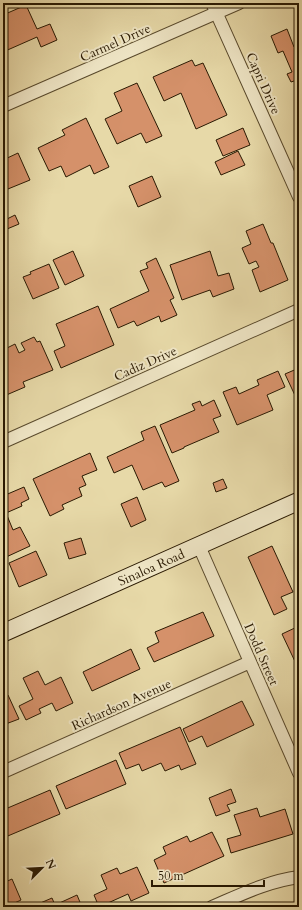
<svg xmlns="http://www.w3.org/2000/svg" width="302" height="910" font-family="Cardo,serif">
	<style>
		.building { fill: #d5916a; stroke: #291902 }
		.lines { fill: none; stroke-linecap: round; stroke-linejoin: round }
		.street-casing { stroke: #58492c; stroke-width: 14 }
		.secondary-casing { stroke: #291902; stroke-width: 19 }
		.street { stroke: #efe6c6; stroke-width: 12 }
		.secondary { stroke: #efe6c6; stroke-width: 17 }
		.labels { text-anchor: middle; stroke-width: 4; stroke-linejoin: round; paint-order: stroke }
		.street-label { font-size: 13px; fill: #291902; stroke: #efe6c6 }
	</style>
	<rect width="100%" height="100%" fill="#e7d9a8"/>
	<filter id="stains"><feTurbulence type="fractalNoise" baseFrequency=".005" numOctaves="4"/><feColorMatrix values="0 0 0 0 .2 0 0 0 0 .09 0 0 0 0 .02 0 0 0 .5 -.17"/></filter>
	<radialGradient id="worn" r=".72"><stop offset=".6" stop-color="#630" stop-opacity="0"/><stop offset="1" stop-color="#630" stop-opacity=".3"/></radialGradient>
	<path class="building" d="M26,5L37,29L50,24L57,40L41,47L37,37L3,52V15Z
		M287,29L294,47L299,45V84L297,80L291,82L287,74L292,72L283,51L278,53L271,36Z
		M192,60L195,66L203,63L227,115L196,129L181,93L164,101L153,77Z
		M137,83L162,136L146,143L141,133L117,144L105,119L122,111L114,93Z
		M86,118L109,167L94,174L90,165L66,177L61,166L49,171L38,148L65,135L62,130Z
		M243,128L250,145L223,156L216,140Z
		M238,151L245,165L221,175L215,162Z
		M18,153L30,180L3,191V160Z
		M152,176L161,197L138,207L129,186Z
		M15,215L19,224L7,229L3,221Z
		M263,224L271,243H273L288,280L260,292L252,270L259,267L256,261L249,264L242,248L251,244L246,231Z
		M73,251L84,276L65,285L53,260Z
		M210,251L218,276L229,273L234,289L213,297L210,290L182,300L170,265Z
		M156,258L174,298L170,300L177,315L161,322L159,316L137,326L134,321L118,328L110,309L149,291L140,271L148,268L146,263Z
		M49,264L59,288L33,299L23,277L31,274L30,272Z
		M98,306L114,345L61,368L54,351L65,346L56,324Z
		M34,337L37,342L40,341L53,370L23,382L25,387L4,396L3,393V350L15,344L19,353L25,350L21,343Z
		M299,368V404L285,374Z
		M278,371L285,387L267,395L273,410L237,425L223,392L236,387L239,394L259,385L257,380Z
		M214,400L221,416L213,419L219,432L184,447V448L172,453L160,425L195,410L192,404L200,401L202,406Z
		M155,426L179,481L165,487L162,482L143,490L132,465L114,473L107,457L144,440L141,432Z
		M90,453L97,470L82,476L86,485L79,488L82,496L62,505L64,509L50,516L33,479Z
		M223,479L227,488L216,492L213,483Z
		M24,487L29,499L21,503L22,506L6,513L13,530L20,527L30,546L4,558L3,555V496Z
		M137,497L146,520L131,527L121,504Z
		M81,538L86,554L69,559L64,543Z
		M272,546L293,592L281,597L287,609L274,615L248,557Z
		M36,551L47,575L19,587L9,563Z
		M203,612L214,636L154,662L147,648L159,642L155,632Z
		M299,626V670L282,634Z
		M131,649L140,669L92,691L83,672Z
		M38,671L45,685L61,677L73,703L56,711L52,703L39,709L41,713L26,720L19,706L33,699L23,678Z
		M8,695L19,719L3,725V697Z
		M242,701L254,725L207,747L202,736L189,742L183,729Z
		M180,727L196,764L181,770L179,765L165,771L161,763L142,771L139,764L126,769L119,753Z
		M116,760L126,784L66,809L56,786Z
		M231,789L236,802L227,805L230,811L216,816L209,798Z
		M50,790L60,814L3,838V810Z
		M257,808L260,817L285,809L293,834L231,853L227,839L241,835L234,815Z
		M212,832L224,856L164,883L154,860L166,854L163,847L187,836L190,842Z
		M137,867L149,893L131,901L128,894L99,907L94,895L107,889L101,875L117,868L120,874Z
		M12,879L21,900L6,907L3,899V883Z
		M77,895L82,907H31L52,898L55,905Z"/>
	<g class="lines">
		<defs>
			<path id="street" d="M212,3L299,197
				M3,106L239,3
				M3,442L299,310
				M199,546L299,773
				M3,772L250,662
				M212,907C240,895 268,881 299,877"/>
			<path id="secondary" d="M3,633L299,501"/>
		</defs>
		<use href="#street" class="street-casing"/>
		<use href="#secondary" class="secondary-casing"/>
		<use href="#street" class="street"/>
		<use href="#secondary" class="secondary"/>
	</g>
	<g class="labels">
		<g class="street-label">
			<text transform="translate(115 42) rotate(-24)" y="5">Carmel Drive</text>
			<text transform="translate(264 83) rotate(66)" y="5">Capri Drive</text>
			<text transform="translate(145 363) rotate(-24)" y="5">Cadiz Drive</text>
			<text transform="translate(151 567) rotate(-24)" y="5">Sinaloa Road</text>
			<text transform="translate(262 654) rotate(66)" y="5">Dodd Street</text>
			<text transform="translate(121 704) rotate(-24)" y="5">Richardson Avenue</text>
		</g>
	</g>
	<rect width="302" height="910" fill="none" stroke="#e7d9a8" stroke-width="16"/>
	<rect x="4" y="4" width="294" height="902" fill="none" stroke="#291902" stroke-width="2"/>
	<rect x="8" y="8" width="286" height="894" fill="none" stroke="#291902"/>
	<g transform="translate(42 868) rotate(66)" stroke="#efe6c6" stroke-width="3" paint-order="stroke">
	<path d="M0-3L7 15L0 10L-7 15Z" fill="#291902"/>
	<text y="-6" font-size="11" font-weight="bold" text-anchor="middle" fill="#291902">N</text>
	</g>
	<path d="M152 880v6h112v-6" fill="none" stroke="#291902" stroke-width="2"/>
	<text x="158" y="880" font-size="12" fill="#291902" stroke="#efe6c6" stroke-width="3" paint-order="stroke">50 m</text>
	<rect width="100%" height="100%" filter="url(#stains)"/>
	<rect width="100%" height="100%" fill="url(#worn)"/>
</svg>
